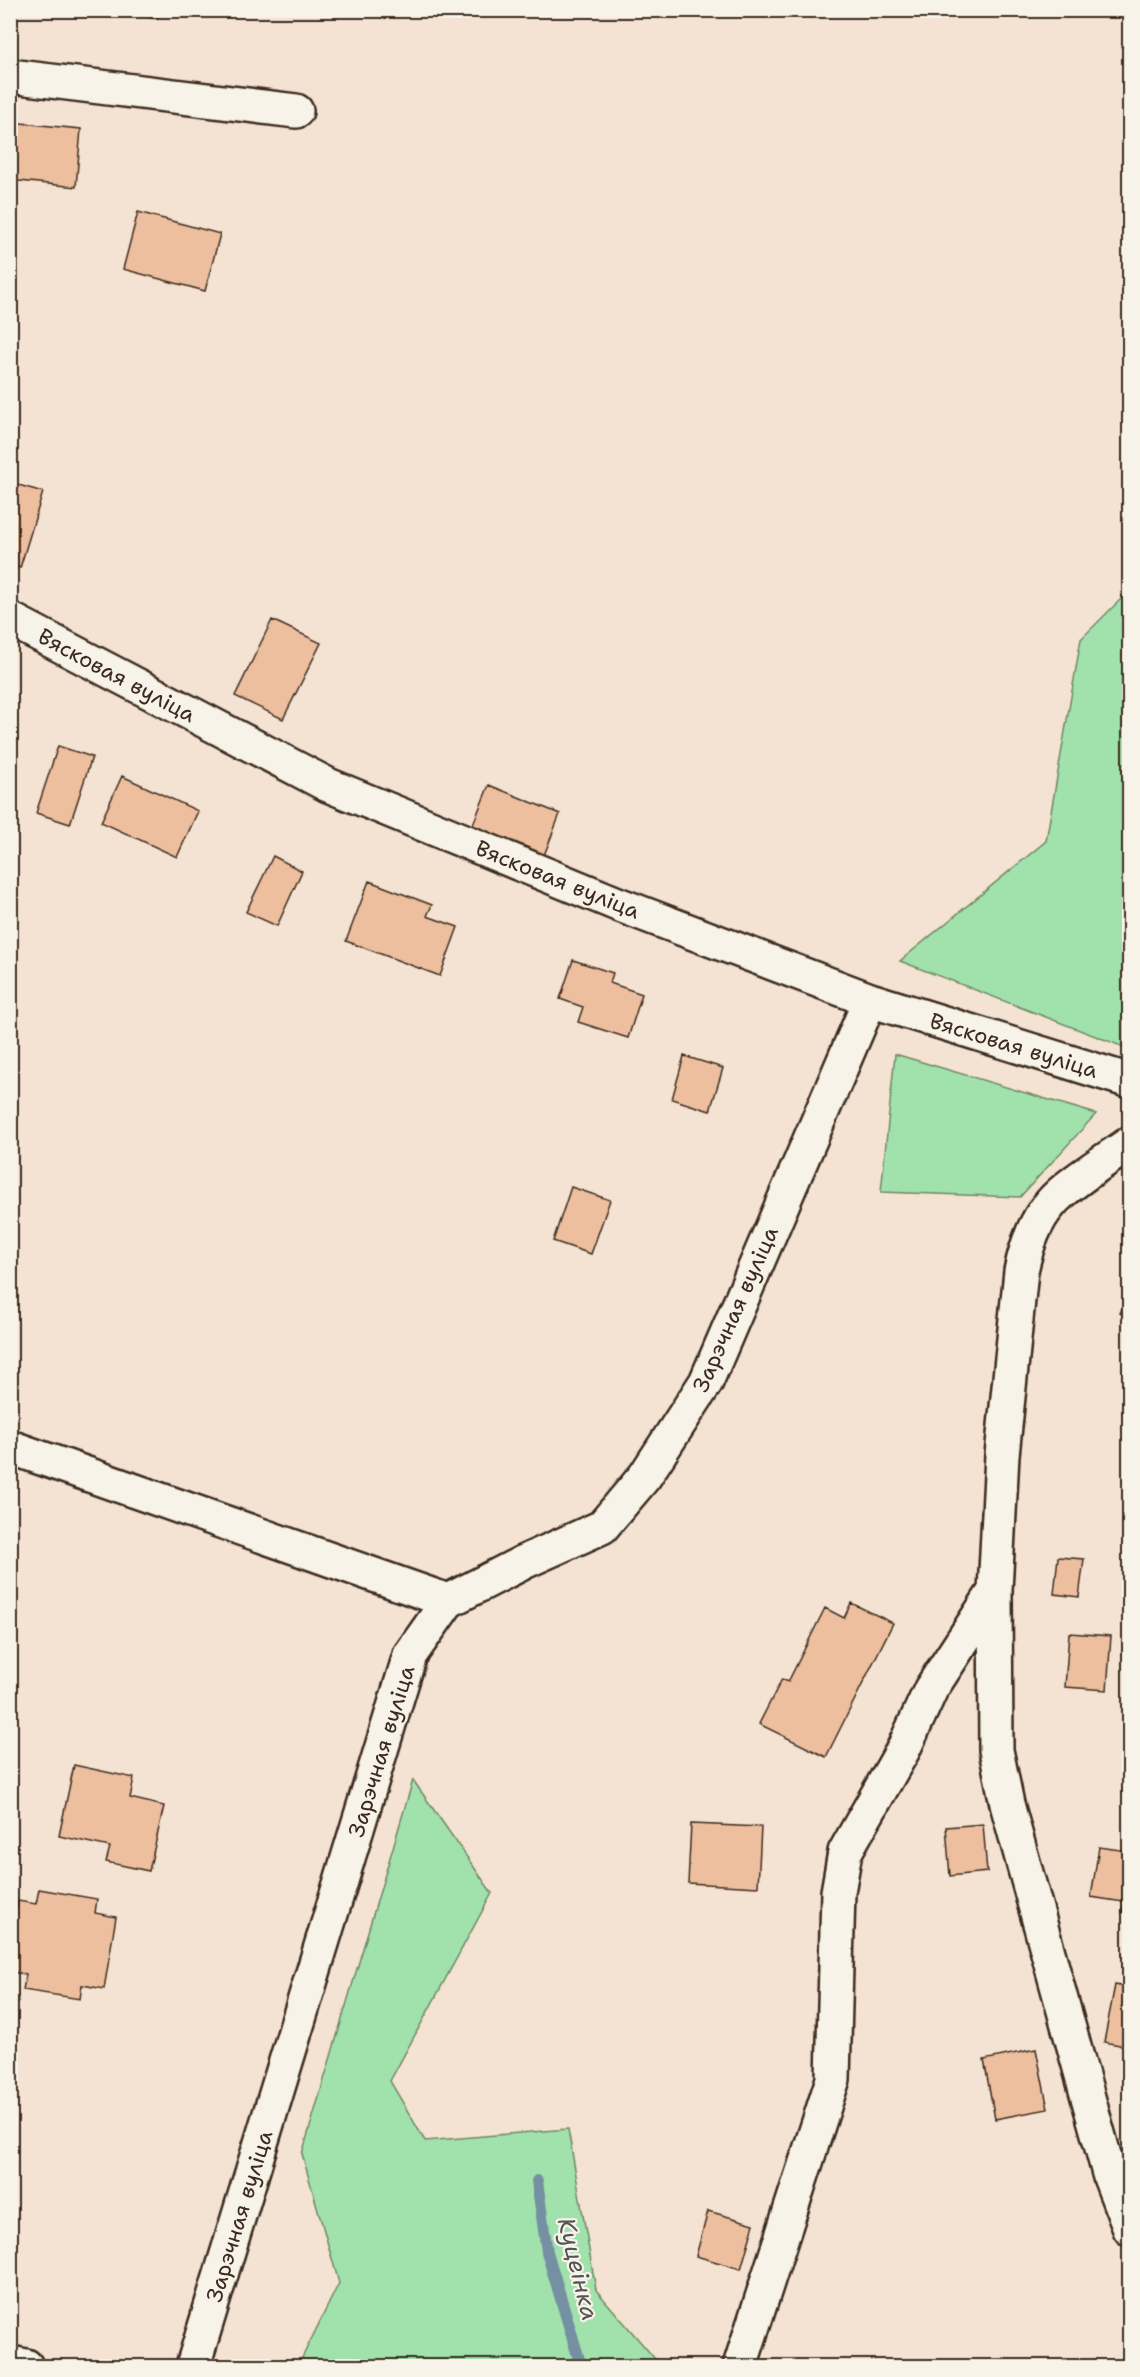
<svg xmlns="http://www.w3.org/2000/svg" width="1140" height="2377" font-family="'Shantell Sans',sans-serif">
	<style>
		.green { fill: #a1e2ac; stroke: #6e8665; stroke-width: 1.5 }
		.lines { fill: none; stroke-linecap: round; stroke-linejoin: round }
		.stream { stroke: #7690a3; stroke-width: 12 }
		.building { fill: #eebf9e; stroke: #3b2a1e; stroke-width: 1.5 }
		.street-casing { stroke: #3b2a1e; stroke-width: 38 }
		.street { stroke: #f7f3e8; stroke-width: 33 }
		.labels { text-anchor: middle; stroke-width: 4.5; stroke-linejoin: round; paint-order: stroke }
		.street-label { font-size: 22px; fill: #3b2a1e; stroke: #f7f3e8 }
		.water-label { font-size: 24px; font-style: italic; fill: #545456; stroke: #f7f3e8 }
	</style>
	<rect width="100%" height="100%" fill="#f4e3d2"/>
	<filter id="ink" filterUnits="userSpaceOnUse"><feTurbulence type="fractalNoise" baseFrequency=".0167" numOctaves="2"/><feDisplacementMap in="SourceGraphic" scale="12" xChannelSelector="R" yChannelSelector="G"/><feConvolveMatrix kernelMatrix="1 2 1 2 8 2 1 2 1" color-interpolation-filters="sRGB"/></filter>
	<g filter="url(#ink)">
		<path class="green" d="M1129,591V1049L900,961L1046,841L1081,639Z
			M895,1054L1096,1114L1020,1197L881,1192Z
			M413,1780L492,1893L390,2081L425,2141L568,2129L596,2290L661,2366H298L339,2283L302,2154Z"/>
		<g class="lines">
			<path class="stream" d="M537,2181L547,2252L581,2366"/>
		</g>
		<path class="building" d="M110,10H159L157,19Z
			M10,122L81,129L76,187L10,180Z
			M138,212L220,234L205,291L123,269Z
			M15,484L43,492L20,568L10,565V497Z
			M272,620L321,643L283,719L235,696Z
			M58,746L92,757L70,824L36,813Z
			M122,776L198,811L177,857L101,822Z
			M489,785L560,814L543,858L471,829Z
			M273,856L302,871L277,926L246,912Z
			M369,881L432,905L427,916L458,927L440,976L346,941Z
			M573,960L613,973L610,983L642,994L628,1038L578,1022L583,1007L560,999Z
			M684,1056L723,1068L710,1111L672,1099Z
			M571,1187L610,1200L591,1254L553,1241Z
			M1130,1293V1317L1120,1313Z
			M1058,1557L1084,1559L1079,1597L1054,1594Z
			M851,1603L893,1623L826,1757L759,1724L782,1679L788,1682L825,1608L844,1618Z
			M1069,1633L1111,1636L1107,1690L1065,1687Z
			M74,1765L134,1778L130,1798L164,1806L149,1871L106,1862L110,1847L59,1836Z
			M691,1824L761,1827L758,1887L688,1883Z
			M983,1824L987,1872L950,1876L946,1827Z
			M1099,1847L1127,1851V1847H1130V1913L1122,1912L1124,1902L1091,1897Z
			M39,1889L97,1899L95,1913L116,1917L104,1989L82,1985L80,1999L23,1990L26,1974L10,1972V1945L18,1901L36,1904Z
			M1115,1985L1130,1988V2047L1104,2042Z
			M1036,2049L1048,2109L995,2119L984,2060Z
			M708,2211L754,2224L741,2269L696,2256Z"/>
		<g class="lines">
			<defs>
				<path id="street" d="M10,76L296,111
					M10,619L328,785L620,905L870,1000L1130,1081
					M10,1447L448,1601
					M995,1591L996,1750L1007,1804L1110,2177L1130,2229
					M10,2363L26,2366
					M193,2366L410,1655L448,1601L524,1562L602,1527L645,1476L706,1382L870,1000
					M740,2366L833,2079L838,1892L845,1852L903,1750L931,1689L995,1591L1002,1455L1021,1271C1026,1247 1034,1222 1051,1203C1067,1184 1108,1159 1130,1143"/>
			</defs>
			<use href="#street" class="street-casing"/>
			<use href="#street" class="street"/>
		</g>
	</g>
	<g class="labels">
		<g class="street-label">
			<text transform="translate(117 675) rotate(28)" y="8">Вясковая вуліца</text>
			<text transform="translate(558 879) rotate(22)" y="8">Вясковая вуліца</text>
			<text transform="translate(1014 1045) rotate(17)" y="8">Вясковая вуліца</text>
			<text transform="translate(735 1309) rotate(-66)" y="8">Зарэчная вуліца</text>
			<text transform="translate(381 1751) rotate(-73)" y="8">Зарэчная вуліца</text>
			<text transform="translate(239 2216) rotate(-73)" y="8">Зарэчная вуліца</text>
		</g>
		<g class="water-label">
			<text transform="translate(578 2269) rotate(76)" y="8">Куцеінка</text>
		</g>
	</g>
	<rect width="1140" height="2377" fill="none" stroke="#f7f3e8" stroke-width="36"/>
	<rect x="18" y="18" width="1104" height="2341" fill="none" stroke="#3b2a1e" stroke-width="2" filter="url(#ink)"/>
</svg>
